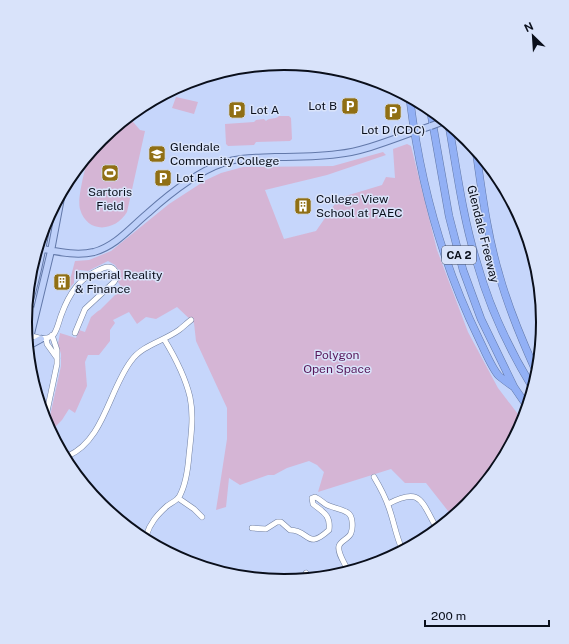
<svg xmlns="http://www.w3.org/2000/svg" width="569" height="644" font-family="'Public Sans',sans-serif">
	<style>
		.green { fill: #d5b5d5 }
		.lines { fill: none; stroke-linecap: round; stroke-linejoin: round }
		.minor-casing { stroke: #7281a2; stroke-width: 6 }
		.major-casing { stroke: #6278a9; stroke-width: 8 }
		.highway-casing { stroke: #6278a9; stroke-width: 8 }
		.minor { stroke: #fff; stroke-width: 5 }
		.major { stroke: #bed0f9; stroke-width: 6 }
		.highway { stroke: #92b0f5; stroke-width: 7 }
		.major-bridge-casing { stroke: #6278a9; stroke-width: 8; stroke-linecap: butt }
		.major-bridge { stroke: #bed0f9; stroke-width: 6 }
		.labels { text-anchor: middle; stroke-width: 3; stroke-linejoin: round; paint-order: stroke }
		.shield { fill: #d9e3fa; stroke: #484f5e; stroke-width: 1 }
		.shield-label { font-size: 11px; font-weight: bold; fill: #0a0f1b }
		.poi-label { font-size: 12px; fill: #0a0f1b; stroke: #d9e3fa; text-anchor: start }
		.street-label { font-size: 12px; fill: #0a0f1b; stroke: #d9e3fa }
		.park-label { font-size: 12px; fill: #58185a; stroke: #d9e3fa }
		.rim { fill: none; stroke: #0a0f1b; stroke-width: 2 }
	</style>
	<rect width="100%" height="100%" fill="#c6d6fb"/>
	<path class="green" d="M176,97L198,102L194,114L172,108Z
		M279,116H289L291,118L292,139L290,141L256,142L254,145L228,146L226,144L225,124L254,122L256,120L264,119L266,121C270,117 275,120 279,116Z
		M130,119L134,123L140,130L145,131L127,212C115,232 87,234 80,209C77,199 85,169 88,158C90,152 97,142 102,138C110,131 121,125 130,119Z
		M407,144L411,146L437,250L468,332L498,388L524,422L468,506L452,516L426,483H405L391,469L318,492L324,472L317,465L309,461L287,468L274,475H268L240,485L229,478L226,507L216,510L227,439V408L196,341L194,323L177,307L156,319L146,317L137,324L129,312L113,320L115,323L110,330V341L99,355H88L85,362L87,386L75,413L69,409L62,420L52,430L53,434L48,425L61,366V354L58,344L60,333L76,338L79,330L85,332L91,317L98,311L100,310L122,288L118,282L121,274L115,265L108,261L88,271L80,270L74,275V283L67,291L75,261L89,260L111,251L169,204L206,180L221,173L243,167L333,166L383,152L386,155L327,175L265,190L284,239L316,231L339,198L382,185L386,177L395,178L393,149Z"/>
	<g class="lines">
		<defs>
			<path id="minor" d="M28,335C37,337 46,342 54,334C58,328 59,320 62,313C68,297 77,281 93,273C97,271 103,267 108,267C114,267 116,271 117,277L114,282L85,309L75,333
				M46,338L47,344L57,358
				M45,421L57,364V350L52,335
				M68,456C104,440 109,390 131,361C142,345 164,341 179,330C183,327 187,323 191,320
				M374,477C380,487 385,496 389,508C394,522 396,536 402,549
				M178,498L194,509L202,517
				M388,504C420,487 421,500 436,527
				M252,528L266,529L277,522H281L290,530C310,530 306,551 329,530C331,515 323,512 313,504L312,498L315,497C320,499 323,503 327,505C333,508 343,509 348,513C353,516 353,528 351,533C349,539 341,540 339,546C337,553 345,563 347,569
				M146,536C150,523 157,515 167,506C171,503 176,501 179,497C186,485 188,468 189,455C191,436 194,416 190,397C185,376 175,357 164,339
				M390,558L392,552L401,547
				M306,573L309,577"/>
			<path id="major" d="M43,249C59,252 77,256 94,252C116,246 131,227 148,213C168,195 197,172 223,163C240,157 257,158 275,157C296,157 317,157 338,154C368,151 402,135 431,126
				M29,303C38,275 43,247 48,218
				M26,329L31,309L28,306
				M29,342L51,251L61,198
				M30,345L41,339"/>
			<path id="highway" d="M410,100C420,181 443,265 479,339C484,349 492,369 499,376C504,380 509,384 514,387
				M431,114L449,216L463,270L481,319L514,387L527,406
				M449,126C457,172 463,218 477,263C489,306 508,347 531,385
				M476,151C482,192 487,234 499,274C508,307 521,338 535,369"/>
		</defs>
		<use href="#minor" class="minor-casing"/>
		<use href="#major" class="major-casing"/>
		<use href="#highway" class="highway-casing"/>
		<use href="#minor" class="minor"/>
		<use href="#major" class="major"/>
		<use href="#highway" class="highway"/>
		<defs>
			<path id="major-bridge" d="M431,126L442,122"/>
		</defs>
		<use href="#major-bridge" class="major-bridge-casing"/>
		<use href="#major-bridge" class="major-bridge"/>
	</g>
	<defs>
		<symbol id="parking-square" viewBox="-11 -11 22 22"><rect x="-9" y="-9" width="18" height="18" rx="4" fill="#906f14" stroke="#d9e3fa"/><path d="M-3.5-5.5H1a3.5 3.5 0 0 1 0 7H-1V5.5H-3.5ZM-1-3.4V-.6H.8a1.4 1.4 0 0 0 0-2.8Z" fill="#fff"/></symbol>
		<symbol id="university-square" viewBox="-11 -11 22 22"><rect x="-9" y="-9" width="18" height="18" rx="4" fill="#906f14" stroke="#d9e3fa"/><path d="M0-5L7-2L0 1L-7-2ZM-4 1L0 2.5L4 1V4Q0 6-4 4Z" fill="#fff"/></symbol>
		<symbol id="stadium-square" viewBox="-11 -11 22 22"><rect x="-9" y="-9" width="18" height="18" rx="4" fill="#906f14" stroke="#d9e3fa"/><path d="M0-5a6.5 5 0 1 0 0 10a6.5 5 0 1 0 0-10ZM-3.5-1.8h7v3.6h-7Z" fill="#fff"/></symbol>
		<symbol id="building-square" viewBox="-11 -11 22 22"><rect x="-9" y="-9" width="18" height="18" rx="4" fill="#906f14" stroke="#d9e3fa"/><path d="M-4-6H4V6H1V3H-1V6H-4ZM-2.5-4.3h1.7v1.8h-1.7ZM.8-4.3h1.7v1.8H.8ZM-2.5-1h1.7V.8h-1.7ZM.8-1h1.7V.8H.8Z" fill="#fff"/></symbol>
	</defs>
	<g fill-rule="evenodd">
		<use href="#parking-square" x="340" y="96" width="20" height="20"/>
		<use href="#parking-square" x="227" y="100" width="20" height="20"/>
		<use href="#parking-square" x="383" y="102" width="20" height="20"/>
		<use href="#university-square" x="147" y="144" width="20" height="20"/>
		<use href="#stadium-square" x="100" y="163" width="20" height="20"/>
		<use href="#parking-square" x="153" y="168" width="20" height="20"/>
		<use href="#building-square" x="293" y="196" width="20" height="20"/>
		<use href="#building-square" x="52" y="272" width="20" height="20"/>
	</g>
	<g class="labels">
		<rect class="shield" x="442" y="246" width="34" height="18" rx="3"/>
		<g class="shield-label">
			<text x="459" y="259">CA 2</text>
		</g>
		<g class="poi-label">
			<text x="337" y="110" text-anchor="end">Lot B</text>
			<text x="250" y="114">Lot A</text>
			<text x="393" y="134" text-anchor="middle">Lot D (CDC)</text>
			<text x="170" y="151">Glendale<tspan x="170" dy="14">Community College</tspan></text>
			<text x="176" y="182">Lot E</text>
			<text x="110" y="196" text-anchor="middle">Sartoris<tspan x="110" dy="14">Field</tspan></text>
			<text x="316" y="203">College View<tspan x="316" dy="14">School at PAEC</tspan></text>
			<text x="75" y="279">Imperial Reality<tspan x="75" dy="14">&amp; Finance</tspan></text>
		</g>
		<g class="street-label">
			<text transform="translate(483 234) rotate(76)" y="4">Glendale Freeway</text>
		</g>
		<g class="park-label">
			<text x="337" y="359">Polygon<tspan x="337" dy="14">Open Space</tspan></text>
		</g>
	</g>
	<path d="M0 0H569V644H0ZM32 322a252 252 0 1 1 504 0a252 252 0 1 1-504 0Z" fill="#d9e3fa" fill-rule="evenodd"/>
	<path class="rim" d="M32 322a252 252 0 1 1 504 0a252 252 0 1 1-504 0Z"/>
	<g transform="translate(533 36) rotate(335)" stroke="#d9e3fa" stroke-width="3" paint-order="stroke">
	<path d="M0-3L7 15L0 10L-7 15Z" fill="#0a0f1b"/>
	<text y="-6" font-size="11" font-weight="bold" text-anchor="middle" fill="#0a0f1b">N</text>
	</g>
	<path d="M425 620v6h124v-6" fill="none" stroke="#0a0f1b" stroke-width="2"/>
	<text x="431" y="620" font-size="12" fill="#0a0f1b" stroke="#d9e3fa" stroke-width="3" paint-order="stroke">200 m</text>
</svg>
